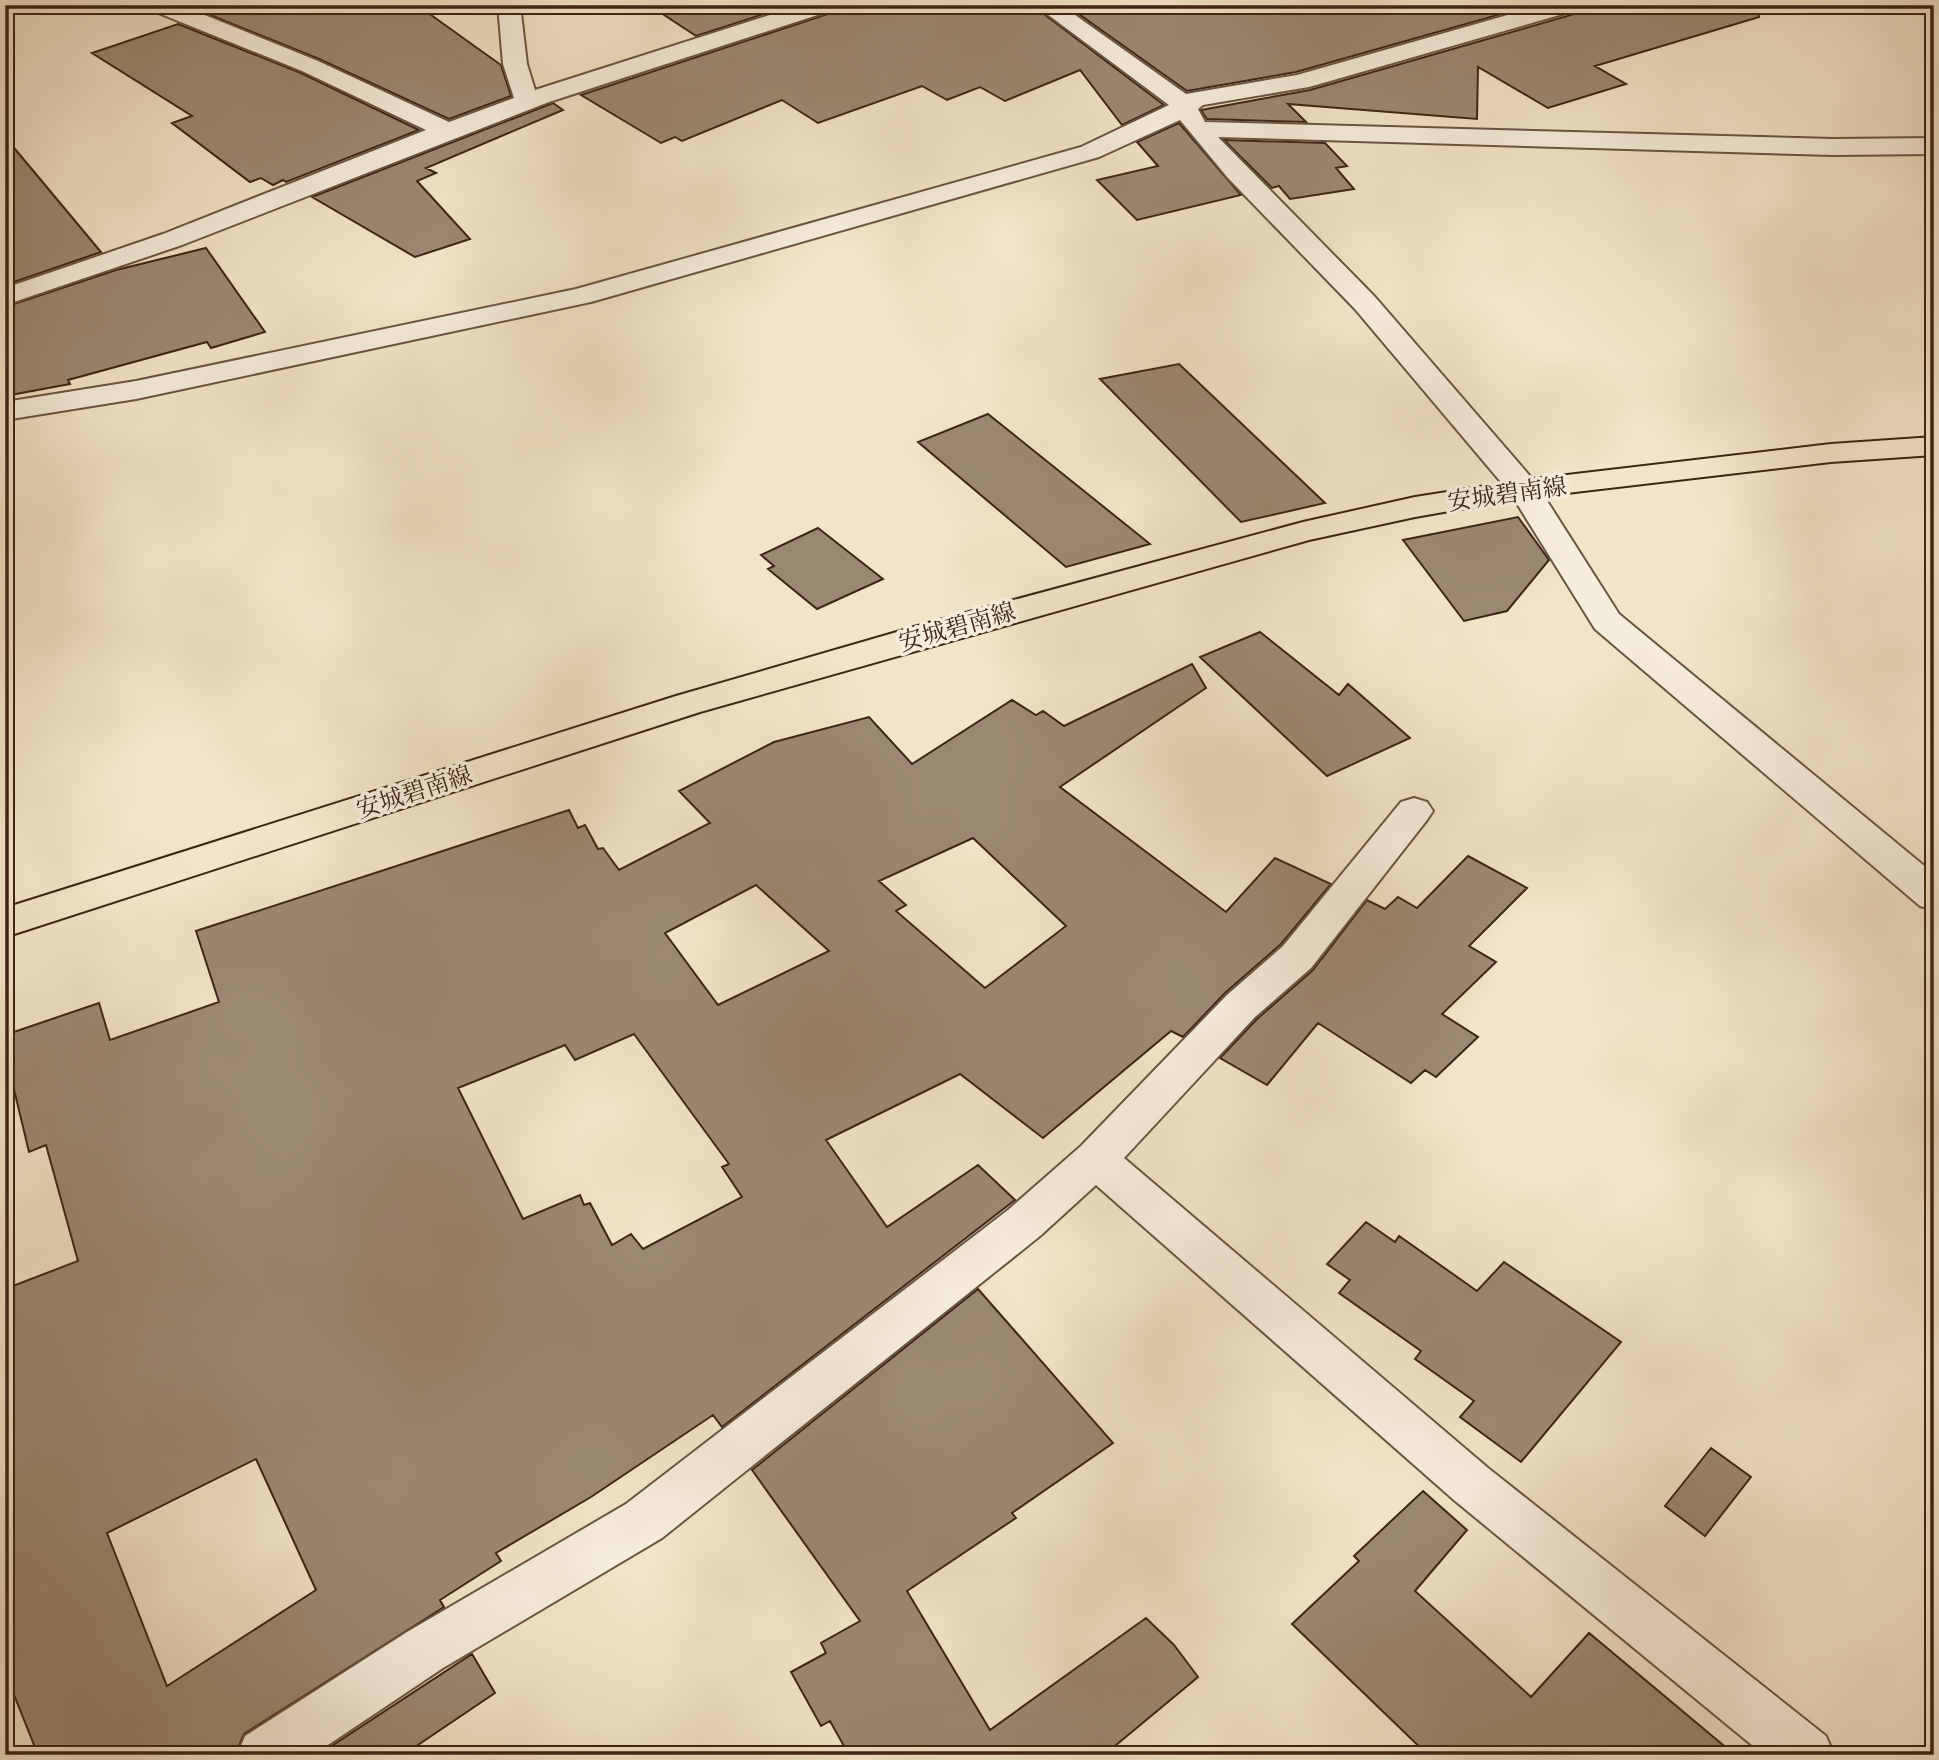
<svg xmlns="http://www.w3.org/2000/svg" width="1939" height="1760" font-family="'IM FELL DW Pica','Noto Serif JP',serif">
	<style>
		.building { fill: #9b8873; stroke: #3c2515; stroke-width: 2; fill-rule: evenodd }
		.lines { fill: none; stroke-linecap: round; stroke-linejoin: round }
		.minor-casing { stroke: #6a5542; stroke-width: 4 }
		.major-casing { stroke: #3c2515; stroke-width: 4 }
		.minor { fill: #f7eddc; fill-rule: evenodd }
		.major { fill: #f2e4c9; fill-rule: evenodd }
		.labels { text-anchor: middle; stroke-width: 7; stroke-linejoin: round; paint-order: stroke }
		.street-label { font-size: 24px; fill: #3c2515; stroke: #f7eddc }
	</style>
	<rect width="100%" height="100%" fill="#f2e4c9"/>
	<filter id="stains"><feTurbulence type="fractalNoise" baseFrequency=".00286" numOctaves="4"/><feColorMatrix values="0 0 0 0 .2 0 0 0 0 .09 0 0 0 0 .02 0 0 0 .5 -.17"/></filter>
	<radialGradient id="worn" r=".72"><stop offset=".6" stop-color="#630" stop-opacity="0"/><stop offset="1" stop-color="#630" stop-opacity=".3"/></radialGradient>
	<path class="building" d="M232,5H417L501,65L511,96L449,119L319,59L208,14Z
		M649,5H792L696,36Z
		M838,5H1032L1164,105L1122,125L1080,70L1005,101L980,87L947,100L922,86L818,123L782,100L682,141L675,137L661,143L581,95L834,12Z
		M1066,5H1533L1296,72L1187,91Z
		M1582,5H1757L1759,17L1595,66L1626,84L1548,108L1478,67L1477,119L1288,104L1306,122L1207,119L1201,110L1310,90L1578,13Z
		M178,24L301,73L419,130L286,182L283,180L273,185L261,178L250,182L172,123L192,116L92,53Z
		M553,103L563,110L426,168L436,173L417,181L470,239L415,257L312,197Z
		M1179,123L1241,195L1137,220L1097,180L1158,166L1137,142Z
		M5,137L101,252L5,285Z
		M1224,140L1325,143L1347,166L1336,168L1354,189L1290,199L1279,186L1272,188Z
		M206,248L265,332L211,348L207,342L68,380L70,384L5,396V307L116,270Z
		M1179,364L1325,503L1241,522L1100,379Z
		M988,414L1150,544L1066,567L918,442Z
		M1518,517L1549,560L1507,611L1464,621L1403,540Z
		M818,528L883,579L817,609L768,569L774,566L761,555Z
		M1260,632L1339,695L1348,684L1410,738L1327,776L1200,657Z
		M1192,664L1206,688L1060,787L1226,912L1275,858L1331,884L1281,944L1225,993L1183,1037L1171,1031L1043,1138L960,1074L826,1140L887,1227L978,1165L1015,1200L722,1427L713,1415L591,1497L496,1553L501,1561L440,1600L444,1607L244,1734L235,1755H38L5,1672V1289L78,1261L46,1145L29,1152L5,1052V1035L99,1003L110,1040L219,1002L196,931L569,810L578,828L585,825L598,849L603,848L619,870L710,823L679,791L774,742L869,717L912,764L1012,700L1036,715L1043,711L1064,726ZM973,838L1066,926L985,988L896,911L906,905L879,881ZM756,885L829,951L718,1005L665,933ZM634,1034L729,1164L722,1167L742,1197L643,1249L631,1234L612,1245L590,1203L584,1205L580,1195L523,1219L458,1088L565,1045L575,1060ZM256,1459L316,1590L167,1686L107,1533Z
		M1468,856L1527,888L1469,946L1496,962L1442,1014L1478,1037L1436,1077L1425,1070L1411,1083L1318,1023L1267,1085L1220,1058L1257,1019L1313,970L1367,900L1385,909L1398,897L1417,908Z
		M1366,1222L1395,1242L1399,1236L1477,1291L1504,1262L1621,1342L1521,1462L1460,1417L1474,1401L1415,1359L1421,1351L1339,1293L1350,1280L1327,1264Z
		M978,1289L1113,1443L1012,1513L1016,1518L907,1591L990,1730L1146,1618L1174,1645L1198,1677L1104,1755H849L830,1721L821,1726L791,1672L826,1653L821,1643L860,1621L752,1470Z
		M1711,1448L1751,1477L1705,1536L1665,1506Z
		M1423,1491L1467,1530L1415,1591L1531,1697L1589,1633L1735,1755H1428L1292,1624L1359,1561L1354,1556Z
		M472,1654L495,1693L403,1755H318Z"/>
	<g class="lines">
		<defs>
			<path id="minor" d="M148,5H180L318,61L449,122L514,98L503,64L498,5H520L527,64L535,90L801,5H836L833,10L549,102L182,245L5,305V288L163,234L426,130L302,71L151,10Z
				M1035,5H1061L1186,94L1297,75L1543,5H1580L1577,10L1309,87L1203,105L1198,109L1205,122L1833,139L1934,138V154L1833,155L1218,137L1375,297L1535,482L1619,614L1934,874V910L1920,906L1595,629L1511,494L1355,309L1228,178L1180,120L1099,157L591,302L136,399L5,420V402L136,381L576,289L1081,147L1169,105Z
				M1414,798L1427,802L1433,811L1427,820L1311,968L1255,1017L1124,1158L1488,1468L1826,1736L1834,1755H1764L1454,1500L1096,1185L1040,1236L662,1538L443,1668L313,1755H237L245,1736L407,1632L626,1504L1008,1210L1081,1146L1227,995L1283,946L1401,802Z"/>
			<path id="major" d="M1934,437V455L1831,462L1524,498L1415,517L1309,540L700,712L5,937V908L676,696L921,625L1303,522L1415,497L1524,480L1831,444Z"/>
		</defs>
		<use href="#minor" class="minor-casing"/>
		<use href="#major" class="major-casing"/>
		<use href="#minor" class="minor"/>
		<use href="#major" class="major"/>
	</g>
	<g class="labels">
		<g class="street-label">
			<text transform="translate(1507 494) rotate(-8)" y="8">安城碧南線</text>
			<text transform="translate(957 627) rotate(-16)" y="8">安城碧南線</text>
			<text transform="translate(414 792) rotate(-18)" y="8">安城碧南線</text>
		</g>
	</g>
	<rect width="1939" height="1760" fill="none" stroke="#f2e4c9" stroke-width="28"/>
	<rect x="7" y="7" width="1925" height="1746" fill="none" stroke="#3c2515" stroke-width="3.5"/>
	<rect x="14" y="14" width="1911" height="1732" fill="none" stroke="#3c2515" stroke-width="2"/>
	<rect width="100%" height="100%" filter="url(#stains)"/>
	<rect width="100%" height="100%" fill="url(#worn)"/>
</svg>
